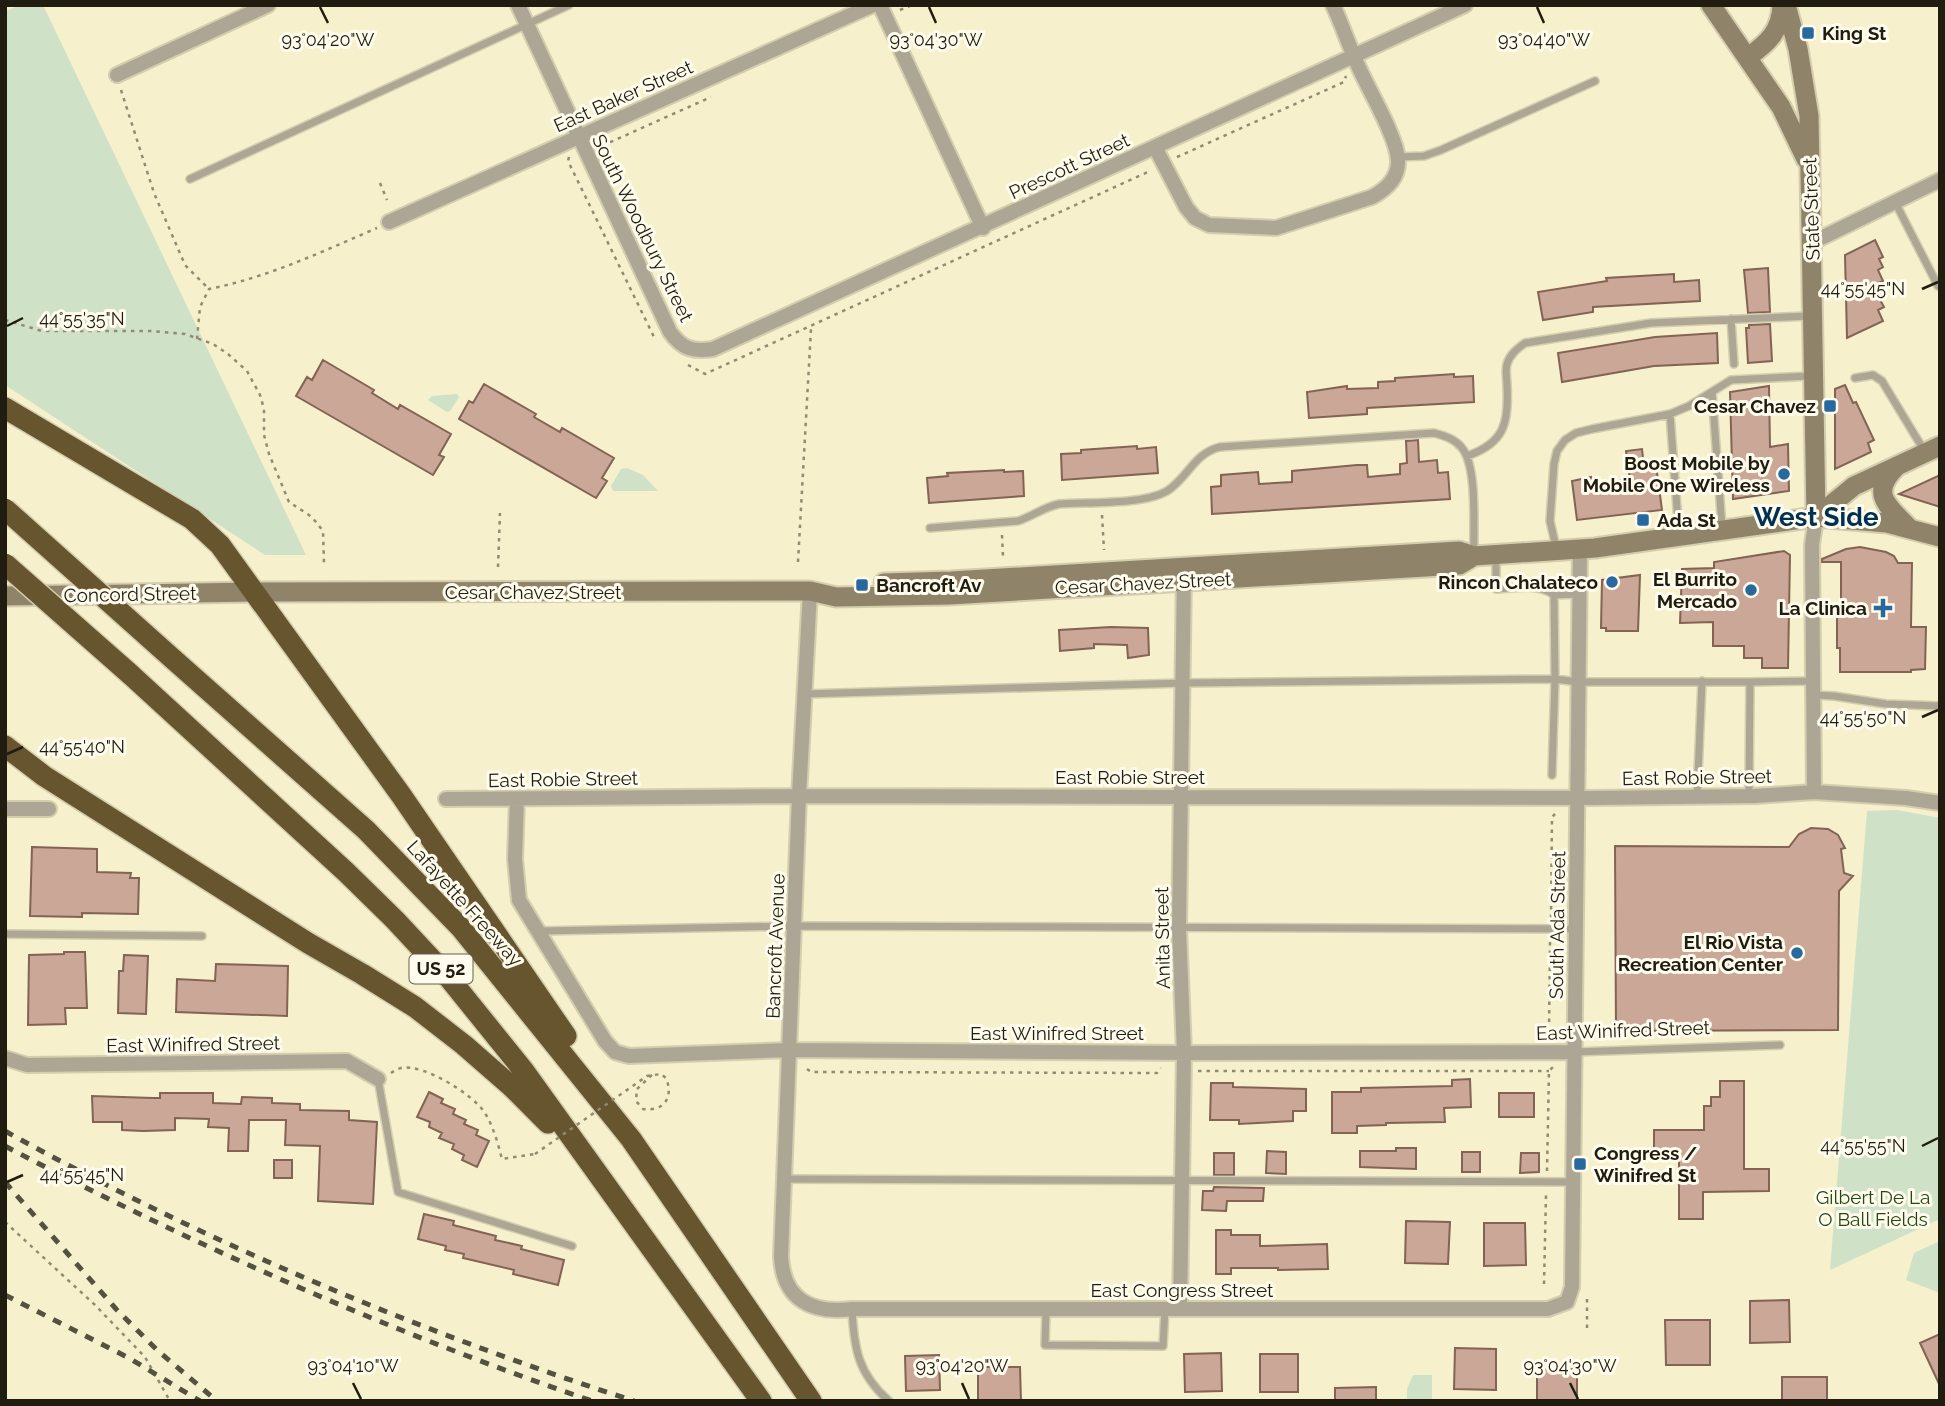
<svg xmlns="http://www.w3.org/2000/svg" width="1945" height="1406" font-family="Raleway,sans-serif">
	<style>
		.green { fill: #cfe1c7 }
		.building { fill: #caa796; stroke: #826354; stroke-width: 2 }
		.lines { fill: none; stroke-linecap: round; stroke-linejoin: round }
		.lane-casing { stroke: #d4ceae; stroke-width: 10 }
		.street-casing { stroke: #d4ceae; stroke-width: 18 }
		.secondary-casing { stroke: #d4ceae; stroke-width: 23 }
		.highway-casing { stroke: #d4ceae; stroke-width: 24 }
		.path { stroke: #908c73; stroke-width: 2.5; stroke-dasharray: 3.5 5; stroke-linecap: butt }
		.lane { stroke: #aea694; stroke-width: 7 }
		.street { stroke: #aea694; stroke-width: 14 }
		.secondary { stroke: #8f8369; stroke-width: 19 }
		.highway { stroke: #66552e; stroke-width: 21 }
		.rail { stroke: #55513f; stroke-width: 5; stroke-dasharray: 9 9; stroke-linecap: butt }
		.highway-bridge-casing { stroke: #d4ceae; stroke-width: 24; stroke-linecap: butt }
		.path-bridge { stroke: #908c73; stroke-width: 2.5; stroke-dasharray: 3.5 5; stroke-linecap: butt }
		.highway-bridge { stroke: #66552e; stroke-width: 21 }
		.ticks { fill: none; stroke: #201d10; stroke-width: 2.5 }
		.poi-dot { fill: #27699f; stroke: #fffcee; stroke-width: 2.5 }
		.labels { text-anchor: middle; stroke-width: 6; stroke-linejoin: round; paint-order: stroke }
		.shield { fill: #fffcee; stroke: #636053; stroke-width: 2 }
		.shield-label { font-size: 18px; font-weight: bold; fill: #201d10 }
		.poi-label { font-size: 19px; font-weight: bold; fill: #201d10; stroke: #fffcee; text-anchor: end }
		.street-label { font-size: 19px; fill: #201d10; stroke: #fffcee }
		.park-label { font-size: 19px; fill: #254813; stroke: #fffcee }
		.district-label { font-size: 26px; font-weight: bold; fill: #003154; stroke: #fffcee }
		.ticks-label { font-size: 18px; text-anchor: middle; fill: #201d10; stroke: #fffcee; stroke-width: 6; stroke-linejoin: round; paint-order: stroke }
	</style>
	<rect width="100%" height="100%" fill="#f6f0cc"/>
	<path class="green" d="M19,5H43L306,555H265L5,385V12Z
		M457,394L459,397L450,411L447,412L428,400L432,396Z
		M627,468L643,475L658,491H613L611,486L621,469Z
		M1897,810L1940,818V1219L1830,1270L1867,811Z
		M1940,1241V1293L1906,1280L1914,1253Z
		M1413,1375H1432V1401H1407V1389Z"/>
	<path class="building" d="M1875,240L1883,257L1879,259L1883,267L1878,270L1883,281L1878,283L1883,294L1878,296L1884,307L1878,310L1883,321L1847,338L1845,255Z
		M1768,268L1770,312L1748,313L1744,270Z
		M1674,274V282L1699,280L1700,301L1593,307V312L1543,320L1538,292L1607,281L1606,278Z
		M1770,324L1772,361L1748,363L1746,328H1749V325Z
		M1717,333L1718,363L1654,366L1562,382L1558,353L1655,337Z
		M323,360L374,390L372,393L398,409L400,405L451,434L439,455L444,457L433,475L296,396L307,377L312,380Z
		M1454,374V377L1473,376L1474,402L1367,408V414L1309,418L1307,392L1347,386V389L1378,388V382L1395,381V378Z
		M484,384L536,414L534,417L560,432L562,428L614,458L602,478L607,481L596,498L459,419L469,401L473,403Z
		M1845,385L1853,403L1856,402L1874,440L1868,443L1871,452L1835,469V389Z
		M1769,386L1770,447L1788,444L1789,491L1733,499L1730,392Z
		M1418,440L1419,462L1437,460L1438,473L1448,472L1450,499L1212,514L1211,487L1221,486V475L1258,472L1259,484L1292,482V471L1357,465H1367L1368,477L1400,474V464L1407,463L1406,441Z
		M1137,446V449L1156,447L1158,473L1062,480L1061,454L1081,453V450Z
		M1642,449L1644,467L1656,465L1662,510L1577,520L1572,481L1591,477L1592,484L1630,479L1626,451Z
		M1004,470V472L1023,471L1024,496L929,503L927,478L948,476L947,473Z
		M1940,475V507L1899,494Z
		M1860,547L1886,552L1894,556L1898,563H1912L1911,627H1926L1925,669L1911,670V672H1840V648H1837V604H1841V562H1822V559L1846,549Z
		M1784,551L1790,555L1788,668H1762V658H1744V646H1713V622L1680,623L1682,569L1714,568V562Z
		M1640,575L1638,631H1606V628H1601L1602,580Z
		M1111,627L1148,628L1149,655L1128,658L1127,645L1094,644V648L1060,651L1059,630Z
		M1811,828L1828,829L1838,835L1845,848L1841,849L1844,873L1853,876L1839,891L1838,1030L1616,1031L1615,846L1789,847L1799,834Z
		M32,847L97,849V872L131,873L130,878H139L138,914L82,913V917L30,916Z
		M64,952H85L87,1008H65L66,1024L28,1025L29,955L64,954Z
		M124,955L148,956L146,1014L118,1013L119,971H123Z
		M216,964L288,966L287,1016L176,1012L177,979L215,981Z
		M1470,1079L1471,1107L1444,1108L1445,1122L1386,1123V1125L1357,1126V1133H1332V1092H1361V1088L1452,1086V1080Z
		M1720,1081H1744V1169H1769V1191L1703,1192V1219H1679V1154H1654V1130H1704V1106H1711V1097H1720Z
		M1211,1083H1233V1087L1306,1089V1111H1293V1121L1239,1124V1120H1210Z
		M429,1092L443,1099L441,1103L455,1109L453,1114L466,1120L464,1124L478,1130L476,1135L489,1141L477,1167L462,1160L464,1155L452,1149L454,1144L439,1138L442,1133L429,1127L430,1122L417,1117Z
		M160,1093H213V1103L241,1104L242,1097L272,1098V1103L300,1104V1110L349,1111V1120L377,1122L373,1204L318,1201L320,1146L285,1145L286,1120H249L248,1151H228L229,1128L208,1127L209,1119L175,1118V1130L143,1131L122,1130V1122H93L92,1096L153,1098H160Z
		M1499,1093H1534V1117H1499Z
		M1396,1148H1416V1169L1360,1167V1151H1396Z
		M1267,1151L1286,1152V1174L1266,1173Z
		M1462,1152H1480V1172H1462Z
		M1214,1153H1234V1175H1214Z
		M1521,1153H1539V1172L1520,1173Z
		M274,1160H292V1178H274Z
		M1214,1187L1264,1188L1263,1201H1227L1226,1211L1202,1210L1203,1191H1213Z
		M424,1214L454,1221L453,1225L496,1236L495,1240L522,1246L521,1249L564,1260L558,1285L513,1274L514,1270L463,1258L464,1254L445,1250L446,1246L418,1239Z
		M1406,1221L1450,1222L1448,1264L1405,1263Z
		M1484,1223H1525L1526,1265L1484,1266Z
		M1216,1230H1231V1235H1260V1246L1327,1244L1328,1269L1278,1270V1268H1231V1274H1216Z
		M1789,1300L1790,1342L1750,1343V1301Z
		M1665,1320H1710V1365H1666Z
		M1940,1334V1386L1920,1343Z
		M1455,1348L1496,1349V1390L1454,1389Z
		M1221,1353L1222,1391L1185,1392L1184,1354Z
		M1260,1354H1298V1392H1260Z
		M939,1355L940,1390L906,1391L905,1356Z
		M978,1367H1020L1021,1401H978Z
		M1577,1369V1401H1537V1370Z
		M1782,1377H1827V1401H1782Z
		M1376,1387V1401H1335V1388Z"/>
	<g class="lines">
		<defs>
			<path id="lane" d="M1398,157L1424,156L1441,150L1595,81
				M190,179L569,5
				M1894,200L1938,286
				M1731,319L1734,364
				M1855,378L1873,375L1882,381L1925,452
				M1712,392L1722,527
				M1670,414L1679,535
				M1467,456C1505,443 1509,422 1507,386C1507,379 1505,370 1507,364C1510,354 1517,349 1525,343L1651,323L1809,316
				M930,528L1018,521C1033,516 1044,507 1059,504C1088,502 1143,505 1167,491C1188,478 1194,453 1220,447L1434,433C1445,436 1455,439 1462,448C1478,468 1473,529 1474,556
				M1556,547L1550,521L1554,464L1557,451L1565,440L1576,433L1592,429L1670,414L1689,406L1731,380L1810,376
				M1496,557V589C1514,588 1538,583 1554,595L1555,679L1552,775
				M1554,595L1579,594
				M1750,682L1815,681
				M805,694L1184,683L1555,679L1578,682H1750L1749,796
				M1814,695L1834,696L1886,704L1940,706
				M1697,797L1702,681
				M540,931L795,926L1576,929
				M5,934L202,936
				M1574,1052L1780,1045
				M378,1079L398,1192L572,1246
				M784,1179L1573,1182
				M852,1310C854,1348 858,1374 889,1401
				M1046,1310L1045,1345L1163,1346L1165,1309"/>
			<path id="street" d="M518,5L670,332C682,349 693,352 713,349L1465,5
				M880,5L983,228
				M117,75L268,5
				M1155,147L1186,207L1195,218L1209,225L1276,228L1372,197C1387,189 1399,178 1398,160C1397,138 1370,92 1360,70C1350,49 1343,27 1333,5
				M389,222L873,5
				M1813,242L1940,180
				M810,591L799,796L781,1256C783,1300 812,1314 852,1309H1548L1567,1302L1572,1287L1580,549
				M1814,792L1812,545L1816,517
				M446,799L799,796L1590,798L1755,796L1814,792L1906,798L1940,803
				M517,799L515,859L519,900L605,1041L615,1052L629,1056L789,1050L1196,1053L1574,1052
				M5,809H49
				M5,1058L27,1065L347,1061L378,1079
				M1180,1308L1184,1053L1179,928L1184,572"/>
			<path id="secondary" d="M1711,5L1781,107L1806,159
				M1786,5L1798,49L1809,116L1816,517
				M1748,57C1768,43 1781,31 1782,5
				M1896,467C1869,494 1888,506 1909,528
				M1816,517L1854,486L1940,446
				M884,583L951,581L1459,551L1474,556
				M5,596L255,592L810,591L836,597L949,595L1459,565L1474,556L1595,548L1816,517L1887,523L1940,537"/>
			<path id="highway" d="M5,408L192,519L220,545L401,795L566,1036
				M173,659L366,830L461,928L631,1139L811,1401
				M130,674L346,872L395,920L449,978L524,1071L761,1401
				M5,746L44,776L308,943L362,974L415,1007L464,1045L511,1086L548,1123"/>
		</defs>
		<use href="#lane" class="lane-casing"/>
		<use href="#street" class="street-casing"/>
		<use href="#secondary" class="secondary-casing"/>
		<use href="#highway" class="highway-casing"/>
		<path class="path" d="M900,10L912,5
			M121,90L154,193L185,265L209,289
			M602,143L606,144L711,97
			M569,157L568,161L654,337
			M1177,157L1344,82L1346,76
			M380,183L387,200
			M5,320L42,331H150L185,334L213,344L228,354L247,371L260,395L264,409V435L269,454L289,502L312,517L323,531L324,563
			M197,339L200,307L209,289C269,277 321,252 377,228
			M688,365L705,374L1150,171
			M1102,515L1104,550
			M1002,535L1003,556
			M798,562L811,329L809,325
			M498,567L500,513
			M1551,918L1552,817L1555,814
			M1550,942L1549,1030L1553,1035
			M807,1069L811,1072L1157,1073L1161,1068
			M1198,1071H1549
			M391,1073C394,1071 397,1069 401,1068C423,1063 474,1095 485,1113C494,1128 498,1144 502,1159L535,1154
			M637,1089L654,1073
			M1547,1171L1549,1071L1553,1067
			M5,1222L95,1305L145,1357L170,1401
			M1544,1284L1546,1195
			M1587,1328V1295"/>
		<use href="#lane" class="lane"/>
		<use href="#street" class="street"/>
		<use href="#secondary" class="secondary"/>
		<use href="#highway" class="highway"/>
		<path class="rail" d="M5,1131C205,1242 417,1331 634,1401
			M5,1146C195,1246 390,1332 592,1401
			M5,1182L116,1309L157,1350L217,1401
			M5,1295L129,1358L200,1401"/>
		<defs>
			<path id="highway-bridge" d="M5,509L173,659
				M5,564L130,674"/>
		</defs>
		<use href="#highway-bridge" class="highway-bridge-casing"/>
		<path class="path-bridge" d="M535,1154L647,1076L661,1074L666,1078C674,1097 664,1112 643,1109L636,1101L637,1089"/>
		<use href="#highway-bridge" class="highway-bridge"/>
	</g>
	<path class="ticks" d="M320,7L328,23M929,7L936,23M1537,7L1544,23M1922,289L1938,282M7,326L23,318M1922,717L1938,710M7,754L23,747M1922,1146L1938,1138M7,1182L23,1175M353,1383L361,1399M962,1383L969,1399M1570,1383L1578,1399"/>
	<g class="poi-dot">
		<rect x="1801" y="26" width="14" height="14" rx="3.5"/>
		<rect x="1823" y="399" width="14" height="14" rx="3.5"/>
		<circle cx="1784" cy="474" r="7"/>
		<rect x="1636" y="513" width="14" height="14" rx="3.5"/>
		<circle cx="1612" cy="582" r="7"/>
		<rect x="855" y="578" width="14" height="14" rx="3.5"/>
		<circle cx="1751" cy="590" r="7"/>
		<path d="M1879.5 597.5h7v7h7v7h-7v7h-7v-7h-7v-7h7z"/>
		<circle cx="1797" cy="953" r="7"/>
		<rect x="1573" y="1157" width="14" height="14" rx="3.5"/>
	</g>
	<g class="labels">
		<rect class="shield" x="409.5" y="954.5" width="63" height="29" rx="5"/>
		<g class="shield-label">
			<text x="441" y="975">US 52</text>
		</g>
		<g class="poi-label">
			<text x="1822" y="40" text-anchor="start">King St</text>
			<text x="1816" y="413">Cesar Chavez</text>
			<text x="1770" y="470">Boost Mobile by<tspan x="1770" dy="22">Mobile One Wireless</tspan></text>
			<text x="1657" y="527" text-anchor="start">Ada St</text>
			<text x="1737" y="586">El Burrito<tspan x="1737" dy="22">Mercado</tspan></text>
			<text x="1598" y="589">Rincon Chalateco</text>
			<text x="876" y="592" text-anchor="start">Bancroft Av</text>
			<text x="1867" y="615">La Clinica</text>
			<text x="1783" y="949">El Rio Vista<tspan x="1783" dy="22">Recreation Center</tspan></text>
			<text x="1594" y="1160" text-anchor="start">Congress /<tspan x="1594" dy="22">Winifred St</tspan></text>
		</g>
		<g class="street-label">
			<text transform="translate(623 96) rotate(-24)" y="7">East Baker Street</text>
			<text transform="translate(1069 166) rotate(-25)" y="7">Prescott Street</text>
			<text transform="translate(1811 209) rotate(-92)" y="7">State Street</text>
			<text transform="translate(643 228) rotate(64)" y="7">South Woodbury Street</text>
			<text transform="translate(1143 583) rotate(-3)" y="7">Cesar Chavez Street</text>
			<text x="533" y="599">Cesar Chavez Street</text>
			<text transform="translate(130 594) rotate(-1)" y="7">Concord Street</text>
			<text x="1130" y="784">East Robie Street</text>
			<text transform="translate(1697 777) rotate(-1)" y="7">East Robie Street</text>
			<text transform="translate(563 779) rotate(-1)" y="7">East Robie Street</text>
			<text transform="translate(465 903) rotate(48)" y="7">Lafayette Freeway</text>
			<text transform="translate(1557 925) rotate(-89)" y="7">South Ada Street</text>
			<text transform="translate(1162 938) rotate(-91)" y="7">Anita Street</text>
			<text transform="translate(775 946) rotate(-88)" y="7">Bancroft Avenue</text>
			<text transform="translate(1623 1030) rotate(-2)" y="7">East Winifred Street</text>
			<text x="1057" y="1040">East Winifred Street</text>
			<text transform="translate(193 1044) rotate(-1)" y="7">East Winifred Street</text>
			<text x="1182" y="1297">East Congress Street</text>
		</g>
		<g class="park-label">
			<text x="1873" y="1204">Gilbert De La<tspan x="1873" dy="22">O Ball Fields</tspan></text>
		</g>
		<g class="district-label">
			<text x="1816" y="526">West Side</text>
		</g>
	</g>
	<g class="ticks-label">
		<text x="328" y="46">93°04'20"W</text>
		<text x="936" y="46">93°04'30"W</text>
		<text x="1544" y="46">93°04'40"W</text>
		<text x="1863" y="295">44°55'45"N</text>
		<text x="82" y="325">44°55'35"N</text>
		<text x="1863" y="724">44°55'50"N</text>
		<text x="82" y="753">44°55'40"N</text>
		<text x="1863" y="1152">44°55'55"N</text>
		<text x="82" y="1181">44°55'45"N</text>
		<text x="353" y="1372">93°04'10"W</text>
		<text x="962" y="1372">93°04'20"W</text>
		<text x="1570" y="1372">93°04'30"W</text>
	</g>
	<rect width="1945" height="1406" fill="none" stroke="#201d10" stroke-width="14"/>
</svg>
